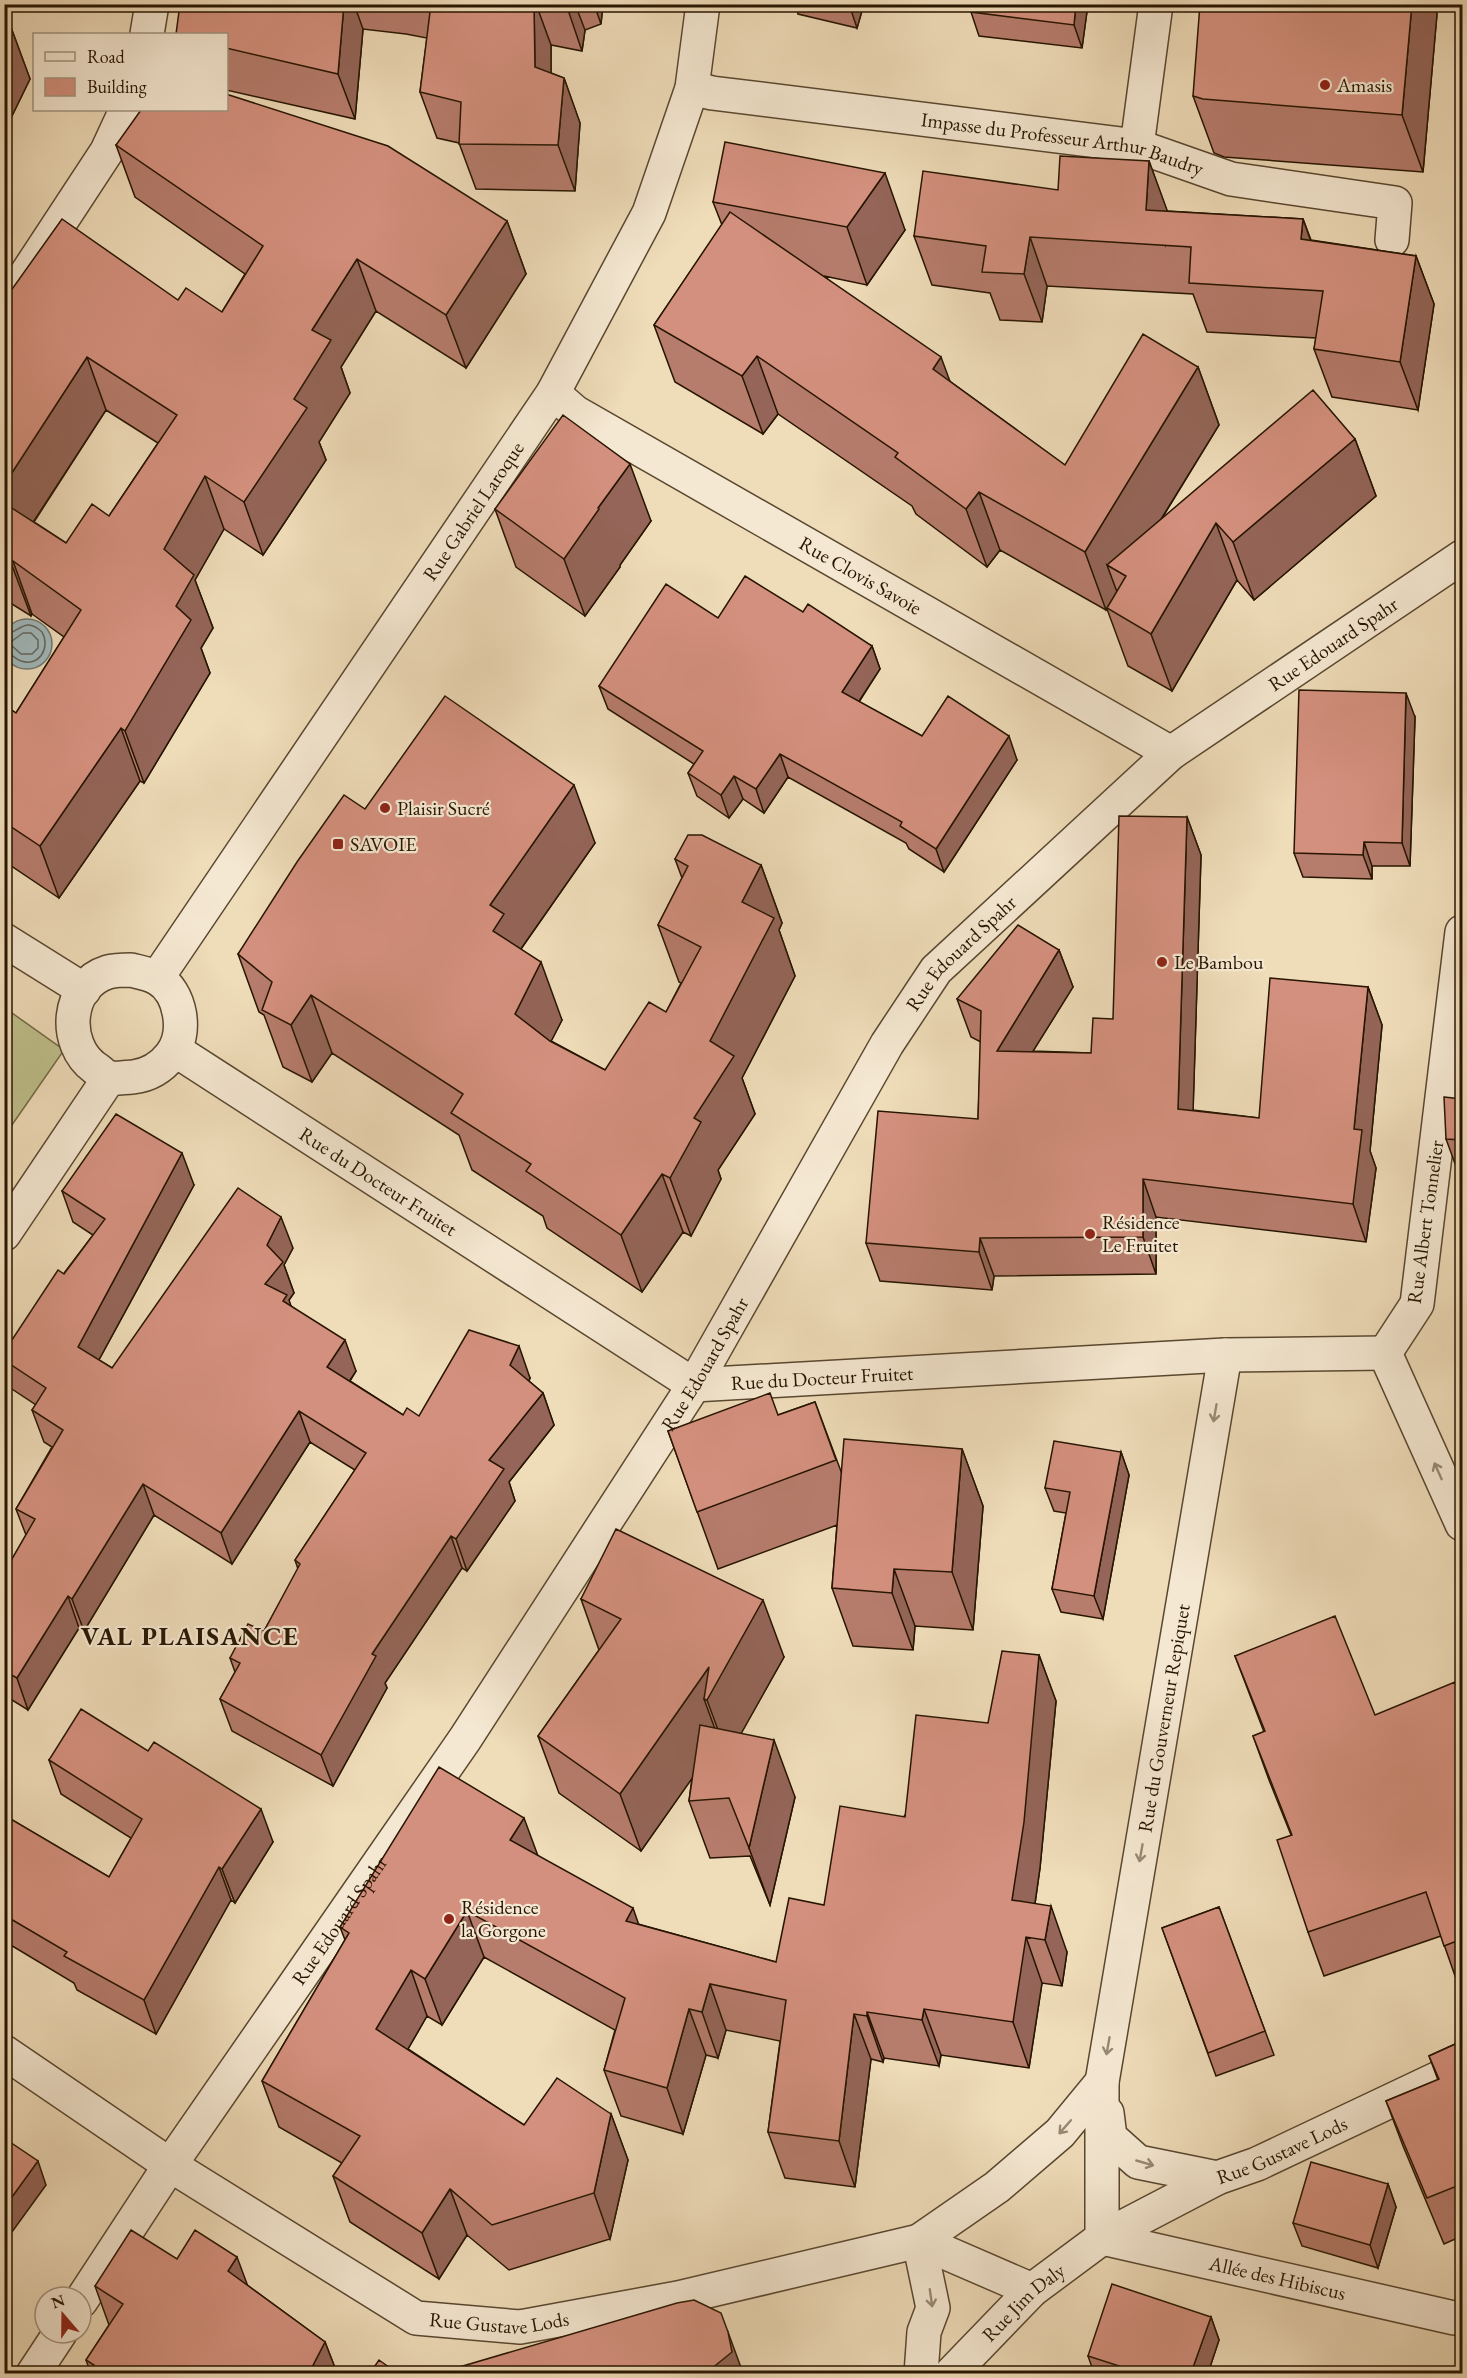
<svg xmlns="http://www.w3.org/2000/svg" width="1467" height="2378" font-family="'EB Garamond',serif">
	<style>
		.park { fill: #bebf8b; stroke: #726a46; stroke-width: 1.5 }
		.water { fill: #a0b8bb; stroke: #707771; stroke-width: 1.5 }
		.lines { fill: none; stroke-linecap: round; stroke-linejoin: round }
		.shore { stroke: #64665e; stroke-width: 1.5 }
		.minor-casing { stroke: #59472f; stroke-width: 36 }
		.minor { stroke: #f5e8d2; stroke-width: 33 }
		.wall { fill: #b67c6c; stroke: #271501; stroke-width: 1.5; fill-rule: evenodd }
		.shaded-wall { fill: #946558; stroke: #271501; stroke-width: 1.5 }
		.building { fill: #d4907e; stroke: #271501; stroke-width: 1.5 }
		.oneway { stroke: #988974 }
		.poi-dot { fill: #8f2418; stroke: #f5e8d2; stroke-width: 2 }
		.labels { text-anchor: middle; stroke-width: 4.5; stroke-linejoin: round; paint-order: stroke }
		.poi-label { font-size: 20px; fill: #271501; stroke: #f5e8d2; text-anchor: start }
		.street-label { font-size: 20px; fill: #271501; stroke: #f5e8d2 }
		.district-label { font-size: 26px; font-weight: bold; letter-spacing: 1.5px; fill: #271501; stroke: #f5e8d2 }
	</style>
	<rect width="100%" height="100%" fill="#efdcb9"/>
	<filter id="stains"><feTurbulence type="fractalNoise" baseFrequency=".00333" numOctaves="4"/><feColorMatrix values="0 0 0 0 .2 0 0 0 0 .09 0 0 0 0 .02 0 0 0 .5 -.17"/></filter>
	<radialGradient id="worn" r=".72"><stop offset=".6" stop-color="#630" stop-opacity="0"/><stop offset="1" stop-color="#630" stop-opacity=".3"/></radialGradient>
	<path class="park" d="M5,1008L64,1050L5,1135Z"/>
	<path class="water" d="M2 644a25 25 0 1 1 50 0a25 25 0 1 1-50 0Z"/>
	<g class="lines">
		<path class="shore" d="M23,633H31L38,640V648L32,654H21L11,645L12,641Z
			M4,635C20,632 25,616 42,632C51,648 39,667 21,661C14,659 12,653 4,652"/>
		<defs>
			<g id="minor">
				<path d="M147,34L152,4"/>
				<path id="s1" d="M692,88L712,93L1137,146L1231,179L1395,203L1392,240"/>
				<path d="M1137,146L1156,4"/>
				<path d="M4,308L107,151L126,110"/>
				<path id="s2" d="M553,393L575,412L1171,753"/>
				<path d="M4,940L84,990"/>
				<path d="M131,970C139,972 150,974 157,978C181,992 188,1033 171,1055C161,1068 149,1075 133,1077C126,1077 117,1079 110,1078C105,1077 100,1071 95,1068C62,1044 66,985 108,972C115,970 124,970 131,970Z"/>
				<path id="s3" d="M157,978L553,393L649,213L692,88L703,4"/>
				<path id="s4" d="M175,1050L694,1385L1225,1355L1385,1353"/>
				<path d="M4,1234L109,1078"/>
				<path d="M1385,1353L1417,1304L1462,932"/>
				<path d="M1385,1353L1462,1524"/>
				<path id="s5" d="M4,2052L170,2165L416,2318L520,2327L678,2298L919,2241L997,2187L1060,2133L1102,2082"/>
				<path d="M1107,2113L1110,2137L1138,2162L1217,2178"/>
				<path id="s6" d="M1102,2238V2082L1225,1355"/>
				<path id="s7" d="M1102,2238L1454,2318"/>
				<path d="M919,2241L933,2308L924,2332L921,2374"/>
				<path d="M919,2241L1032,2290"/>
				<path id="s8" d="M81,2301L170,2165L465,1739L694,1385L887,1044L936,970L1171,753L1462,557"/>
				<path d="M33,2374L60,2333"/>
				<path id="s9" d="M951,2374L1032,2290L1102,2238L1217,2178L1257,2164L1462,2067"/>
			</g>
		</defs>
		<use href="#minor" class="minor-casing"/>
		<use href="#minor" class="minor"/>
	</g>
	<path class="wall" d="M180,4H603L601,24L585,30L582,51L551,45V73L564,78L580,123L575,191L476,189L459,143L437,138L420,92L427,38L406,34L363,29L355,119L226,90V34Z
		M795,4H864L857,28L798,14Z
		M972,4H1088L1082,48L979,36L971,12Z
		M1437,14L1423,172L1224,157L1214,153L1193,96Z
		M4,20L9,22L30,79L9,122L4,120Z
		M116,145L507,221L526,274L466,368L376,311L341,367L350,393L319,442L326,460L263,555L224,529L195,580L213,628L201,648L210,673L144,783L140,781L59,898L4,861V705L16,713L64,637L32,614L31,616L4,599V313L8,308L5,299L178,300L222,312L245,274L135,197ZM106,410L158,443L109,516L66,543L34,522Z
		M1149,161L1167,211L1303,219L1311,240L1416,256L1434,304L1418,410L1332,397L1314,349L1316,338L1207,332L1193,294L1047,286L1042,322L1000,320L990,293L932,285L914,236Z
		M713,202L905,230L867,285L824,276L951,382L1065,465L1198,367L1219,425L1161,520L1355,439L1376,496L1254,600L1237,580L1172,691L1128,666L1107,609L1106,610L1000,550L987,567L916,514L912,506L778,414L763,434L675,382L654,325L722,225Z
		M495,509L651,521L620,565V567L585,616L516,567Z
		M803,612L872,646L880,669L859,702L922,736L1017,760L944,872L909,849L906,843L788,777L764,813L743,799L729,818L697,796L688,773L694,764L608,709L599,686L718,618Z
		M1415,717L1410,866H1372V879L1303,877L1294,853Z
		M365,809L595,843L521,949L562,1020L551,1041L605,1070L666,1012L681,983L679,982L658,925L682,878L675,859L761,865L782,923L779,930L795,976L742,1078L755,1114L718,1170L721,1179L691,1236L683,1232L642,1292L547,1228L543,1216L472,1170L459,1135L332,1053L312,1082L283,1067L264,1015L259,1012L238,954Z
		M1187,817L1201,855L1193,1110L1259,1118L1368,987L1382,1025L1370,1151L1376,1168L1366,1242L1156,1217V1274L994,1276L992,1290L880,1281L866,1243L978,1119L981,1042L971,1037L957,999L1059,950L1073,987L1033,1051L1091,1053L1113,1019Z
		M1462,1099V1180H1461L1446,1139Z
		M194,1185L99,1360L112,1368L293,1248L284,1265L294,1293L289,1300L290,1305L356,1371L350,1381L403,1415L419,1416L530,1378L529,1381L543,1393L554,1425L509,1482L515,1501L467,1571L462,1568L385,1683L387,1688L333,1786L232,1731L220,1699L235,1672L230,1658L264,1631L298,1569L295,1560L355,1470L310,1442L232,1564L154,1515L84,1631L79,1628L28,1710L4,1695V1573L26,1535L16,1509L52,1447L44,1442L32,1410L36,1405L12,1389L4,1368V1352L93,1235L73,1222L62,1191Z
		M815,1402L842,1474L962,1449L983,1506L973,1630L915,1626L913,1650L853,1646L832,1588L837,1525L718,1569L668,1431L778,1415Z
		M1121,1452L1129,1475L1103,1619L1061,1612L1052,1589L1066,1513L1054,1511L1045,1488Z
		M581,1599L784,1657L741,1733L795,1797L770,1905L750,1856L710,1858L689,1801L692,1778L641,1851L559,1793L538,1736L599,1650Z
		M1039,1655L1056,1701L1040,1868L1035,1904L1067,1952L1062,1986L1042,1983L1029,2068L941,2055L939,2066L884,2058L883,2062L871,2059L855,2187L785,2178L768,2132L780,2041L726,2030L718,2058L706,2055L683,2134L621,2116L604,2070L615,2030L484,1957L442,2025L427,2016L408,2049L524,2125L611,2114L628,2160L610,2239L509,2270L467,2235L439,2279L350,2222L333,2176L342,2163L279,2127L262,2081L345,1940L340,1927L537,1855L638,1924L776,1962L824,1905L988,1723Z
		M1235,1656L1375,1715L1462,1700V1989L1460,1990L1441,1936L1324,1976L1308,1932L1291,1835L1269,1780L1253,1736L1264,1732Z
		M49,1760L273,1842L235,1903L231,1900L156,2034L77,1990L74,1983L4,1941V1815L109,1877L131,1838L61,1794Z
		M1219,1907L1274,2055L1216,2076L1162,1928Z
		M1462,2041V2236L1444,2244L1403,2146L1386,2101L1438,2080L1429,2056Z
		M1388,2184L1396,2207L1378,2268L1302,2246L1293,2223Z
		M177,2259L247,2285L325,2342L337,2373H89L90,2371L86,2360L109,2325L95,2286Z
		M1211,2317L1219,2340L1208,2373H1094L1088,2356Z"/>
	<path class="shaded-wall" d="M344,4H354L363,29L355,119L338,74Z
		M534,4H536L551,45V112L535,67Z
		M566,4H575L585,30L582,51Z
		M594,4H603L601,24Z
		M849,4H864L857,28Z
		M1076,4H1088L1082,48L1074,25Z
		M1412,4H1434L1437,14L1423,172L1402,115Z
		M9,22L30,79L9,122L4,111V31Z
		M564,78L580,123L575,191L558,145Z
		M1149,161L1167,210L1165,245L1146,210Z
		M885,173L905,230L867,285L847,227Z
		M1303,219L1320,267L1301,239Z
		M507,221L526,274L466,368L446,315Z
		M1030,237L1047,286L1042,322L1024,274Z
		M1416,256L1434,304L1418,410L1400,362Z
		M357,259L376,311L341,367L350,393L319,442L326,460L263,555L244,502L294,399L312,330Z
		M757,356L778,414L763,434L742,376Z
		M87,357L106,410L15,550L4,521V485Z
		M941,357L962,414L933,369Z
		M1198,367L1219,425L1126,576L1107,565L1117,592L1106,610L1085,552Z
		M1355,439L1376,496L1254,600L1233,542Z
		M630,464L651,521L620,565V567L585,616L564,559L598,508Z
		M205,476L224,529L195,580L213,628L201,648L210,673L144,783L125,731L176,606L164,549Z
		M979,492L1000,550L987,567L966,509Z
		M1216,523L1237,580L1172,691L1151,634Z
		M13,561L32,614L31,616L11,563Z
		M872,646L880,669L850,715L842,692Z
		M1406,693L1415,717L1410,866L1402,843Z
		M121,728L140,781L59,898L40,846Z
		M1009,736L1017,760L944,872L936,849Z
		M780,754L788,777L764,813L756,789Z
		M734,776L743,799L729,818L721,795Z
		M574,785L595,843L518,953L493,931L490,905Z
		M1187,817L1201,855L1192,1146L1178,1109Z
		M1364,842L1372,866V879L1363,855Z
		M761,865L782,923L779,930L795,976L742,1078L755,1114L718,1170L721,1179L691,1236L670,1178L694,1118L710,1041L742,902Z
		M1059,950L1073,987L1010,1088L997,1051Z
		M541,962L562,1020L536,1071L515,1014Z
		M1368,987L1382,1025L1370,1151L1376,1168L1366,1242L1353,1204L1354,1129Z
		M311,995L332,1053L312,1082L291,1025Z
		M182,1153L194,1185L89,1378L78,1347Z
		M662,1174L683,1232L642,1292L621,1235Z
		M1143,1179L1156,1217V1274L1143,1237Z
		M281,1217L293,1248L284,1265L294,1293L289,1300L298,1327L265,1284L267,1245Z
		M980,1238L994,1276L992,1290L979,1252Z
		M345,1340L356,1371L338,1399L327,1367Z
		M519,1346L530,1378L522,1397L510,1365Z
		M543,1393L554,1425L509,1482L515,1501L467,1571L456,1539L489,1460Z
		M299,1411L310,1442L232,1564L221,1533Z
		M962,1449L983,1506L973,1630L952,1572Z
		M1121,1452L1129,1475L1103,1619L1094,1596Z
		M143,1484L154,1515L84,1631L72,1599Z
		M451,1536L462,1568L385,1683L387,1688L333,1786L321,1755L372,1654Z
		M894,1569L915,1626L913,1650L892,1593Z
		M68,1596L79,1628L28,1710L17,1678Z
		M763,1600L784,1657L728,1757L707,1700L704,1699L719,1740L641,1851L620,1794L709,1667Z
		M1039,1655L1056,1701L1040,1868L1030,1938L1026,1937L1042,1983L1029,2068L1013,2022L1012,1900Z
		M774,1740L795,1797L770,1905L749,1848Z
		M261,1809L273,1842L235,1903L222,1869Z
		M524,1818L541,1864L510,1840Z
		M219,1867L231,1900L156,2034L144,2000Z
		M1051,1906L1067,1952L1062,1986L1045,1940Z
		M633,1908L649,1954L626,1921Z
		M467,1911L484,1957L442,2025L425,1979Z
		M411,1970L427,2016L393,2075L376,2029Z
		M710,1984L726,2030L718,2058L702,2012Z
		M689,2009L706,2055L683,2134L667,2088Z
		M924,2009L941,2055L939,2066L922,2020Z
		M867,2012L884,2058L883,2062L867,2016Z
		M854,2014L871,2059L855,2187L839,2141Z
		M611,2114L628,2160L610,2239L594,2193Z
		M38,2161L46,2185L4,2243V2208Z
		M1388,2184L1396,2207L1378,2268L1370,2245Z
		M450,2189L467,2235L439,2279L422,2233Z
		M237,2257L253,2300L228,2271Z
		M1211,2317L1219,2340L1208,2373H1191Z
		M728,2332L743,2373H706Z
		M325,2342L337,2373H309Z"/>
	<path class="building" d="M180,4H344L338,74L226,48V34H176Z
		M431,4H534L535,67L564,78L558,145L459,144L461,102L420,92Z
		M972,4H1076L1074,25L971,12Z
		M1200,4H1412L1402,115L1203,99L1193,96Z
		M4,20L9,22L4,31Z
		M226,94L388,146L507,221L446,315L357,259L312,330L331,340L294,399L307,408L244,502L205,476L164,549L194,575L176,606L191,620L125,731L121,728L40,846L4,822V705L16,713L81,610L13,561L11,563L4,559V503L66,543L92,504L109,516L177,415L87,357L4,485V313L11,303L5,299L62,219L178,300L186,288L222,312L263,246L116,145L141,110H226Z
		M725,142L885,173L847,227L713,202Z
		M1060,156L1149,161L1146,210L1303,219L1301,239L1416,256L1400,362L1314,349L1323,291L1189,283L1191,247L1030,237L1024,274L982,272L986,246L914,236L923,171L1058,190Z
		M730,212L941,357L933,369L1065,465L1143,334L1198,367L1085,552L979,492L966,509L895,457L898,453L757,356L742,376L654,325Z
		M1313,390L1355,439L1233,542L1216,523L1151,634L1107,608L1126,576L1107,565Z
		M563,415L630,464L598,508L599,509L564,559L495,509Z
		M745,576L803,612L808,604L872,646L842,692L922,736L948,696L1009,736L936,849L900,826L902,822L780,754L756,789L734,776L721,795L688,773L703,751L599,686L666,584L718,618Z
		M1299,690L1406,693L1402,843L1364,842L1363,855L1294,853Z
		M445,696L574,785L490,905L504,914L493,931L541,962L515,1014L550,1041L605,1070L649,1002L666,1012L701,947L658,925L688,866L675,859L688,835H702L761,865L742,902L774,918L710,1041L734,1056L694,1118L701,1122L670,1178L662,1174L621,1235L526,1171L531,1164L451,1113L463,1094L311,995L291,1025L262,1010L272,982L238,954L297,862L344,795L365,809Z
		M1119,816L1187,817L1178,1109L1259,1118L1270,978L1368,987L1354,1129L1362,1130L1353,1204L1143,1179V1237L980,1238L979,1252L866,1243L878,1111L978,1119L981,1011L957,999L1018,925L1059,950L997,1051L1091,1053L1093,1018L1113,1019Z
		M1444,1097L1462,1099V1140L1446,1139Z
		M116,1114L182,1153L78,1347L112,1368L238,1188L281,1217L267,1245L283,1262L265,1284L287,1295L283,1301L345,1340L327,1367L403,1415L407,1408L419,1416L469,1330L519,1346L510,1365L543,1393L489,1460L504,1469L456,1539L451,1536L372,1654L376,1656L321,1755L220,1699L240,1663L230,1658L248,1624L264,1631L300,1564L295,1560L366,1453L299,1411L221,1533L143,1484L72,1599L68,1596L17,1678L4,1671V1573L35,1519L16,1509L63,1430L32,1410L46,1388L4,1360V1352L58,1270L64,1274L105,1219L62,1191Z
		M770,1393L778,1415L815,1402L836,1460L697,1512L668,1431Z
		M844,1439L962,1449L952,1572L894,1569L892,1593L832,1588Z
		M1054,1441L1121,1452L1094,1596L1052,1589L1070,1492L1045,1488Z
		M616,1529L763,1600L707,1700L704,1699L709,1667L620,1794L538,1736L621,1619L581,1599Z
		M1335,1616L1375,1715L1455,1682L1462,1700V1939L1444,1946L1426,1892L1308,1932L1277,1840L1292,1835L1253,1736L1265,1731L1235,1656Z
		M1002,1651L1039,1655L1024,1822L1012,1900L1051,1906L1045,1940L1026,1937L1013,2022L924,2009L922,2020L867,2012V2016L854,2014L839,2141L768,2132L786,2000L710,1984L702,2012L689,2009L667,2088L604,2070L625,1998L467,1911L425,1979L411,1970L376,2029L524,2125L557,2078L611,2114L594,2193L492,2225L450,2189L422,2233L333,2176L360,2136L262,2081L349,1933L340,1927L439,1767L524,1818L510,1840L633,1908L626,1921L776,1962L789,1898L824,1905L840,1806L905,1817L916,1715L988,1723Z
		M81,1709L148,1751L154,1742L261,1809L222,1869L219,1867L144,2000L64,1956L67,1952L4,1915V1815L109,1877L142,1819L49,1760Z
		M700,1725L774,1740L749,1848L729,1798L689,1801Z
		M1219,1907L1265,2031L1208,2053L1162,1928Z
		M1462,2041V2184L1427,2198L1386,2101L1439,2079L1429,2056Z
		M4,2138L38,2161L4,2208Z
		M1311,2162L1388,2184L1370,2245L1293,2223Z
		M131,2230L177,2259L195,2230L237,2257L228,2271L325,2342L309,2373H89L94,2365L86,2360L123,2304L95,2286Z
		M1112,2284L1211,2317L1191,2373H1141L1088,2356Z
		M694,2300L721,2313L728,2332L732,2352L706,2373H439L677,2303Z
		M379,2360L397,2373H370Z"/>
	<defs><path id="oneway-shaft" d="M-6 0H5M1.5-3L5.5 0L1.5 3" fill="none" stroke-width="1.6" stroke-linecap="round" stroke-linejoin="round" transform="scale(1.5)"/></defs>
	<g class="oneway">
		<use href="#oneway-shaft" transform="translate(1215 1413) rotate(100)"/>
		<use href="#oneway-shaft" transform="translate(1438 1471) rotate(-114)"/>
		<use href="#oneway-shaft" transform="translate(1141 1853) rotate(100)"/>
		<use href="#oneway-shaft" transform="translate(1108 2046) rotate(100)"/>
		<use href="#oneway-shaft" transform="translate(1065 2127) rotate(131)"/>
		<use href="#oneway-shaft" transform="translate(1145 2163) rotate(16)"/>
		<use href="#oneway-shaft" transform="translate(931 2298) rotate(82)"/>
	</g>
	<g class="poi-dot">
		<circle cx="1325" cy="85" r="6"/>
		<circle cx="385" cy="808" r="6"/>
		<rect x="332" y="838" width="12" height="12" rx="3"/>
		<circle cx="1162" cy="962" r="6"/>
		<circle cx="1090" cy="1234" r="6"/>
		<circle cx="449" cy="1919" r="6"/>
	</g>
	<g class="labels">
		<g class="poi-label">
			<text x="1337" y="92">Amasis</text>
			<text x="397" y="815">Plaisir Sucré</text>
			<text x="350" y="851">SAVOIE</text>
			<text x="1174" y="969">Le Bambou</text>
			<text x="1102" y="1229">Résidence<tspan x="1102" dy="23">Le Fruitet</tspan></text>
			<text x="461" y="1914">Résidence<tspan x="461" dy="23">la Gorgone</tspan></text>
		</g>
		<g class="street-label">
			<text dy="7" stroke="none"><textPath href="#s1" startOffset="375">Impasse du Professeur Arthur Baudry</textPath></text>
			<text dy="7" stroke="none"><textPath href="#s3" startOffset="564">Rue Gabriel Laroque</textPath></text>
			<text dy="7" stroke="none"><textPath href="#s2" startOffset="358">Rue Clovis Savoie</textPath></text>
			<text dy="7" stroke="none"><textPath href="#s8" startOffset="2098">Rue Edouard Spahr</textPath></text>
			<text dy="7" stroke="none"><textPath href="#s8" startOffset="1612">Rue Edouard Spahr</textPath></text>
			<text dy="7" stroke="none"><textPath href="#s4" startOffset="242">Rue du Docteur Fruitet</textPath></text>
			<text transform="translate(1425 1222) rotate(-82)" y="7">Rue Albert Tonnelier</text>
			<text dy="7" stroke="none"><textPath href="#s8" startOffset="1126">Rue Edouard Spahr</textPath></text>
			<text dy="7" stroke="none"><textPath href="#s4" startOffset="746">Rue du Docteur Fruitet</textPath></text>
			<text dy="7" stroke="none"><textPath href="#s6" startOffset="525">Rue du Gouverneur Repiquet</textPath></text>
			<text dy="7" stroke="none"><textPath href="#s8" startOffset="460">Rue Edouard Spahr</textPath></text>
			<text dy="7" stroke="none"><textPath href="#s9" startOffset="404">Rue Gustave Lods</textPath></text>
			<text dy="7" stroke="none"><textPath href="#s7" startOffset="180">Allée des Hibiscus</textPath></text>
			<text dy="7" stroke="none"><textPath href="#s9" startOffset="102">Rue Jim Daly</textPath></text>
			<text dy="7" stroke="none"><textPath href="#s5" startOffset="574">Rue Gustave Lods</textPath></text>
		</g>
		<g class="district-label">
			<text x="190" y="1645">VAL PLAISANCE</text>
		</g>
	</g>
	<rect width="1467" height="2378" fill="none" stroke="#efdcb9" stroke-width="24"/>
	<rect x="6" y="6" width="1455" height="2366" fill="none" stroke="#271501" stroke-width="3"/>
	<rect x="12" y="12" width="1443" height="2354" fill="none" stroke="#271501" stroke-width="1.5"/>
	<rect x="33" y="33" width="195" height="78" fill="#f5e8d2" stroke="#a3947e" stroke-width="1.5"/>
	<rect x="45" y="52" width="30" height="9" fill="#f5e8d2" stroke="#a3947e" stroke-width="1.5"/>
	<text x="87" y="63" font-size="18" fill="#271501">Road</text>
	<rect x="45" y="78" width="30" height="18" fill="#d4907e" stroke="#a3947e" stroke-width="1.5"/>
	<text x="87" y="93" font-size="18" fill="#271501">Building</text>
	<g transform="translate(63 2315) rotate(340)"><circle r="28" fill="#f5e8d2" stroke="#a3947e" stroke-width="1.5"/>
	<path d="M0-4.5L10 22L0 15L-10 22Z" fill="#8f2418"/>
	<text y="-9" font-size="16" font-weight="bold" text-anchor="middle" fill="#271501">N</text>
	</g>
	<rect width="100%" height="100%" filter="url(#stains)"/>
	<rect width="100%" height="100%" fill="url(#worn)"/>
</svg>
